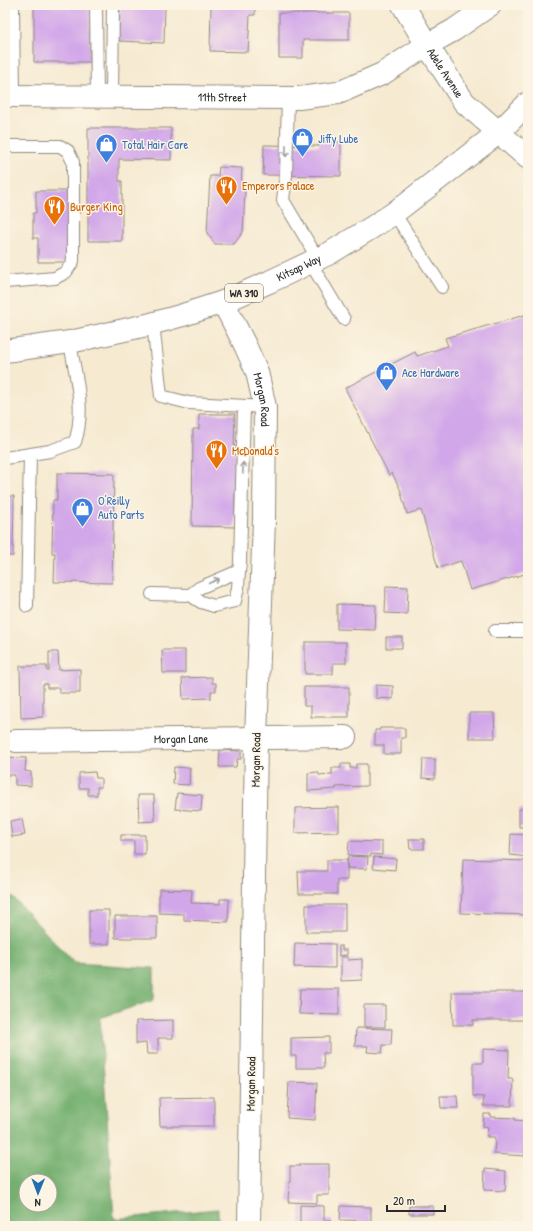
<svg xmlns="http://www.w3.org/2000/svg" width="533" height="1231" font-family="'Patrick Hand',sans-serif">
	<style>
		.forest { fill: #74b070; stroke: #506e4e; fill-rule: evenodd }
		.building { fill: #d2a7e9 }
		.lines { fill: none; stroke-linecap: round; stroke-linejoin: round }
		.lane-casing { stroke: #908a7e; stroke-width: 14 }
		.street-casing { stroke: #908a7e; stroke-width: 24 }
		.secondary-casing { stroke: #908a7e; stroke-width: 24 }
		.primary-casing { stroke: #908a7e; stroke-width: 24 }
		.path { stroke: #908a7e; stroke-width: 2.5; stroke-dasharray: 3 3; stroke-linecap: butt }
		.lane { stroke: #fff; stroke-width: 12 }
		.street { stroke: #fff; stroke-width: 22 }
		.secondary { stroke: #fff; stroke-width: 22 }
		.primary { stroke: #fff; stroke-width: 22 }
		.oneway { stroke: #a0a0a0 }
		.labels { text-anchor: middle; stroke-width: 3; stroke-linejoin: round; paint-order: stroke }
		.shield { fill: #fcf5e5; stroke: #6a6863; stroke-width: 1 }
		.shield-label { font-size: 11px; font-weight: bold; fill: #2b2b2b }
		.street-label { font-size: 12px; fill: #2b2b2b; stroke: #fcf5e5 }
		.shop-label { font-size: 12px; fill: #366cbe; stroke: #fcf5e5; text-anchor: start }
		.food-label { font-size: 12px; fill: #c56008; stroke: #fcf5e5; text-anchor: start }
	</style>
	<rect width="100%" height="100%" fill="#fcf5e5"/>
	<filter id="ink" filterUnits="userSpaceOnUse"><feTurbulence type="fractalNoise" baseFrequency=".025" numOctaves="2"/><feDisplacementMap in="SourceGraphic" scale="8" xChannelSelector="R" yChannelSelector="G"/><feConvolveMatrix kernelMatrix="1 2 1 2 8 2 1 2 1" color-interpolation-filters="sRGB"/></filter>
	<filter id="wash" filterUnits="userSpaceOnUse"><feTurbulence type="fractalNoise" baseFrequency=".012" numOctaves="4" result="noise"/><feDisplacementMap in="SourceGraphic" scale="16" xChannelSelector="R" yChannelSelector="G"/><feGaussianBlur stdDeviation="0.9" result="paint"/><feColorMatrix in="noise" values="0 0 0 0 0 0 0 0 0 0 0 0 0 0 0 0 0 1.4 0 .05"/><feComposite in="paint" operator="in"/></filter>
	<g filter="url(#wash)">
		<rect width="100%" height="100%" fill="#f6ead1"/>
		<path class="forest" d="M5,889L74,963L154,968V1000L100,1018L114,1219L218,1209V1226H5ZM26,1181H50V1205H26Z"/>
		<g id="blocks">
			<path class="building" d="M34,5H90V62H34Z
				M120,5H165L164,43L119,41Z
				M211,5H255V15H250L248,52L210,51Z
				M279,13H349V40H303V58H279Z
				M88,128H171V160L119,159V181H122V241H88Z
				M319,142H341V176L263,175L264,145L319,146Z
				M219,167L242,168L241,190H245L243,232L234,244H215L207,233L210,176H218Z
				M36,191H69L71,262H38V238H33V213H36Z
				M528,314V573L470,590L461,561L438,568L421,510L407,514L400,489L392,473L389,475L345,388L415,352L417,356L448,346L445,338Z
				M199,414H235L234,455H241V494H235V527L192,526L193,429H199Z
				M57,473L114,474L112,583L54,582L55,553H52L53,500H57Z
				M5,496H14L13,556H5Z
				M386,586L408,587L407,614L385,613Z
				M337,604L376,605L375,630L337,629Z
				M386,637H402V648H386Z
				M305,642H346V663H333V674H305Z
				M162,650H185V673H163Z
				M49,652H58L59,670L80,669V693H59V688H47V684H43V717L21,718L20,666H47V671H49Z
				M212,677V683H216V691H211V698L183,699L182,678Z
				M376,685L393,686V699L376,698Z
				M304,687H349V717H311V706H304Z
				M469,713H494L495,738H469Z
				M380,728H405V738H401V754H384V745H375V730H380Z
				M220,750L241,751V759H237L236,767H219Z
				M6,757L26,758L25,771L31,772V786L15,785V775H7V781H5Z
				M423,759H435V779L422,778Z
				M341,764H350V768H356V764H367V786L336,787V789L308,791V773L318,772L319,775L332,774V768H341Z
				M174,767L190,768L189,785L173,784Z
				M95,772L96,778H101V787H97V795H88V788H79V773Z
				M177,793L202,795L201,811L175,809Z
				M138,795H154L155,821L139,822Z
				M339,807V832L295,833V808Z
				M519,809H528V827H519Z
				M22,819L25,835L12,837L10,821Z
				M511,834L528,835V857L510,855Z
				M121,835H145V854H134V841H121Z
				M409,839H424V849H410Z
				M349,841L382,842V855L371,854V856L348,855Z
				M348,856L368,857L367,869L347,868Z
				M374,857L396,859L395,870L373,868Z
				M463,859L528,861V915L461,913Z
				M327,860H347V880H337V894H299L298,871H327Z
				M159,889L192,890L191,903L220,904V899H229L228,922L184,920V914L159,913Z
				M306,905H345V932H306Z
				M89,910H109V944H89Z
				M115,916H157V938H115Z
				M295,943L335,944V968L294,967Z
				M339,946H342V950H347V955L339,956Z
				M341,957H348V960L362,959V980L341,981Z
				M300,989H339V1015L299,1014Z
				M452,992H528V1020H473V1025H453Z
				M364,1005H385V1027H364Z
				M173,1020V1038H158V1054H147L146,1043L136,1044V1021Z
				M356,1028L392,1029L391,1045H383L382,1053L367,1052L368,1046H355Z
				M329,1037V1053H323L324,1068H296V1056H291V1038Z
				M483,1049L509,1050L508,1079H513L512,1106H483L484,1097L473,1096V1063H483Z
				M289,1082L317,1083L315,1120L287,1118Z
				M440,1096H457L458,1108H441Z
				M214,1097V1126H160L159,1098Z
				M484,1114H491V1117L515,1118V1120L526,1121L525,1156L494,1154L495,1137H487L488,1127L483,1126Z
				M300,1164H329V1195H317V1203L288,1202L289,1181H290V1166H300Z
				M485,1169L506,1171L505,1191L484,1190Z
				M300,1205L324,1206V1220H332V1226H300Z
				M341,1206L371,1207V1221L340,1220Z
				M409,1206H433V1214H409Z"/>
		</g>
	</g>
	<g filter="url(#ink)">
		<use href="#blocks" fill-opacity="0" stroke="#908a7e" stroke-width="1"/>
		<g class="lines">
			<defs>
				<path id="lane" d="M13,5L14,96
					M96,5L97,97
					M112,97L113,5
					M288,98L286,175L283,200L318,259
					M5,146H60L68,151L73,162V261L66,272L55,278L5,282
					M394,213L442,287
					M310,262L344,319
					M153,323L161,396L189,403L265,407
					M5,458L50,451L75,442C86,409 75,375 70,342
					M152,594L190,595L199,588L239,571L240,563L244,406
					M190,595L201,602L214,606L235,601L238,588L239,571
					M27,606L30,454
					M495,631H528"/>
				<g id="street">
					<path id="s1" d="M5,96L299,98L338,93L382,74L427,45L454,30L490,5"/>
					<path id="s2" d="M223,302L245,345L257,372L265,407L264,520L256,738L249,1226"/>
					<path id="s3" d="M16,741L345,737"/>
				</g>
				<g id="secondary">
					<path id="s4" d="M403,5L427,45L464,102L528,158"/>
				</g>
				<g id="primary">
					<path id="s5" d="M5,351L70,342L147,325L183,315L223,302L269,282L330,253L371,228L394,213L498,133L528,103"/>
				</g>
			</defs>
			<use href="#lane" class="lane-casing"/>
			<use href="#street" class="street-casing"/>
			<use href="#secondary" class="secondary-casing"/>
			<use href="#primary" class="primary-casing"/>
			<path class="path" d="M440,5L447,8H449"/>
			<use href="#lane" class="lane"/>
			<use href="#street" class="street"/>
			<use href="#secondary" class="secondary"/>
			<use href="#primary" class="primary"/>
		</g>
		<defs><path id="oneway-shaft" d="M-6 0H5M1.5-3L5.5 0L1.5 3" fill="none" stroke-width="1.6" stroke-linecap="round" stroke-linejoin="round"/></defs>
		<g class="oneway">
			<use href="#oneway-shaft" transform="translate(286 151) rotate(90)"/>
			<use href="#oneway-shaft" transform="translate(243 468) rotate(-89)"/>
			<use href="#oneway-shaft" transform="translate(214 581) rotate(-24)"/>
		</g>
	</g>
	<defs>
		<symbol id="shop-pin" viewBox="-11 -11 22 30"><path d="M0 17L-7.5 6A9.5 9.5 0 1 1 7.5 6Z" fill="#3f7fe0" stroke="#fcf5e5"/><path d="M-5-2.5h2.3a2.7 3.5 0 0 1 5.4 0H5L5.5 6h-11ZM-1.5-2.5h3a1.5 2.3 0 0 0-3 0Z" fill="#fff"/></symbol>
		<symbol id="restaurant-pin" viewBox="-11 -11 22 30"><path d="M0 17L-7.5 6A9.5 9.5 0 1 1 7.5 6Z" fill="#e8710a" stroke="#fcf5e5"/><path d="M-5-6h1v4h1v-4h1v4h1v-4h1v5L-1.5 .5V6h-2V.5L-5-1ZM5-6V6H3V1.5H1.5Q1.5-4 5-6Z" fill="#fff"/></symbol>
	</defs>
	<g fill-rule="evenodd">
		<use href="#shop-pin" x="290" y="126" width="25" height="34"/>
		<use href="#shop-pin" x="94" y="132" width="25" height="34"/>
		<use href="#restaurant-pin" x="214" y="174" width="25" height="34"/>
		<use href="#restaurant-pin" x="42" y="194" width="25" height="34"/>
		<use href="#shop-pin" x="374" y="360" width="25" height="34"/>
		<use href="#restaurant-pin" x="204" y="438" width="25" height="34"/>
		<use href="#shop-pin" x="70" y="496" width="25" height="34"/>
	</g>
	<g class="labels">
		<rect class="shield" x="225" y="284" width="38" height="18" rx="3"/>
		<g class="shield-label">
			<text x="244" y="297">WA 310</text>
		</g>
		<g class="street-label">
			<text dy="4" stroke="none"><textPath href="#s4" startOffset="80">Adele Avenue</textPath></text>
			<text dy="4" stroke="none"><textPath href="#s1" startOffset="217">11th Street</textPath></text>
			<text dy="4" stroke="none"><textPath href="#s5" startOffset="307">Kitsap Way</textPath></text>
			<text dy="4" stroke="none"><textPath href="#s2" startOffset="106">Morgan Road</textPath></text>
			<text dy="4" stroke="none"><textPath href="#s3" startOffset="165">Morgan Lane</textPath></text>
			<text transform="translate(256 760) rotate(-89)" y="4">Morgan Road</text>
			<text transform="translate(251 1084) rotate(-89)" y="4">Morgan Road</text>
		</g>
		<g class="shop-label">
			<text x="318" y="143">Jiffy Lube</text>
			<text x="122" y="149">Total Hair Care</text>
			<text x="402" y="377">Ace Hardware</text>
			<text x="98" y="505">O'Reilly<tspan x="98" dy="14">Auto Parts</tspan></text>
		</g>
		<g class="food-label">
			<text x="242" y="190">Emperors Palace</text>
			<text x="70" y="211">Burger King</text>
			<text x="232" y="455">McDonald's</text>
		</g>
	</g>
	<rect width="533" height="1231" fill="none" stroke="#fcf5e5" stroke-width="20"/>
	<g transform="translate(38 1193) rotate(181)"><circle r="19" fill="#fcf5e5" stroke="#a8a49b"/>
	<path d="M0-3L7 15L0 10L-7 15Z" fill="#1f6fb2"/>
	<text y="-6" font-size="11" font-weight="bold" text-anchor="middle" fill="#2b2b2b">N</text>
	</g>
	<path d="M387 1205v6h58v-6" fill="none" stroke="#2b2b2b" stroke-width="2"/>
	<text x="393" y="1205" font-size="12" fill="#2b2b2b" stroke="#fcf5e5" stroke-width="3" paint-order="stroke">20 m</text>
</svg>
